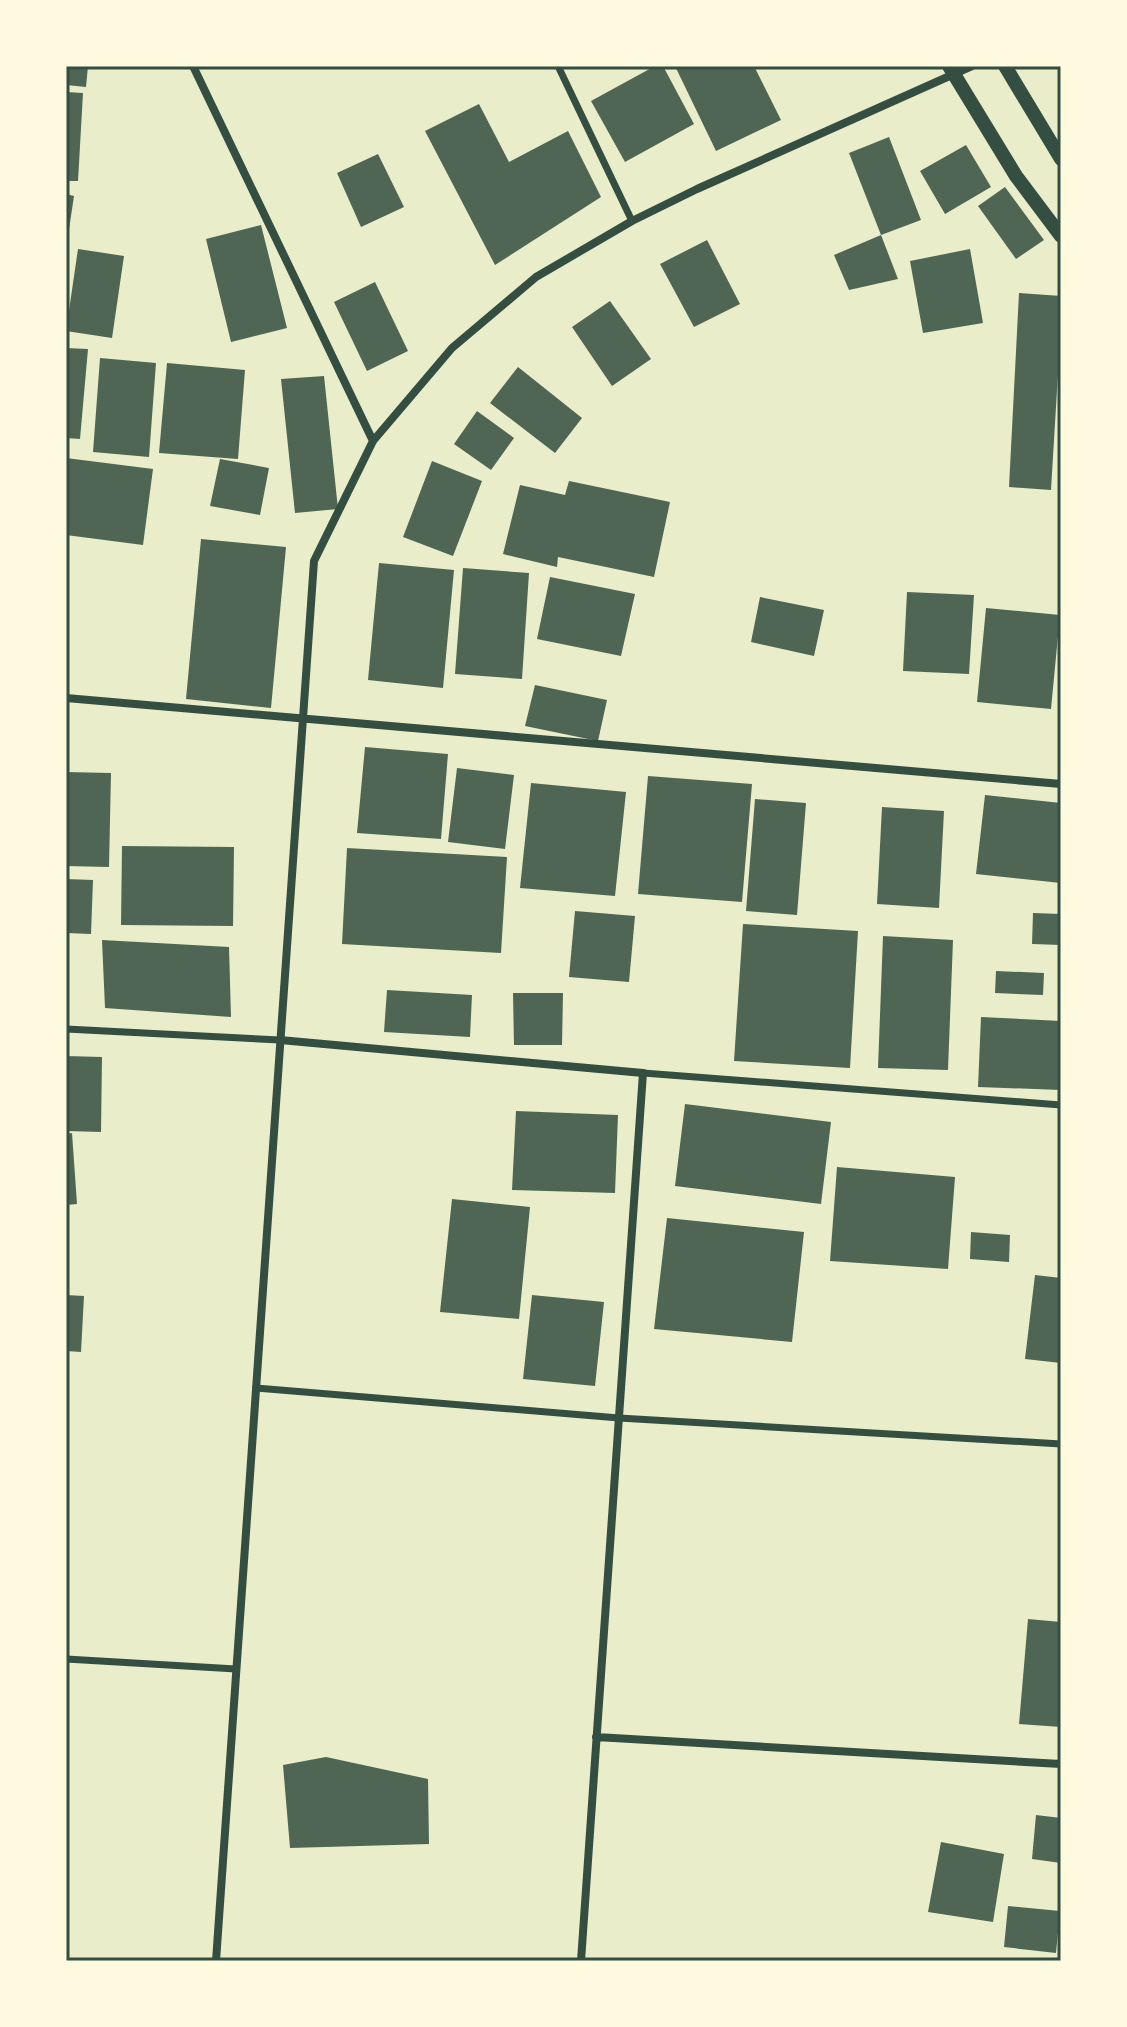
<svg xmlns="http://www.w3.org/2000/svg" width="1127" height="2027" font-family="'Archivo Narrow',sans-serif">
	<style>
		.building { fill: #4f6655 }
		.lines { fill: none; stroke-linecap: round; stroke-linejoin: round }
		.pedestrian { stroke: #344e41; stroke-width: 7 }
		.minor { stroke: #344e41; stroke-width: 8 }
		.tertiary { stroke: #344e41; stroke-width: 14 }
		.neatline { fill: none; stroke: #344e41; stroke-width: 3 }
	</style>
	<rect width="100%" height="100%" fill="#e9edc9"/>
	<path class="building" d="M66,66H88L86,87L66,85Z
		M655,66H663L694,124L625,162L591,101Z
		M675,66H754L781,120L716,151Z
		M66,92L83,93L78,181H66Z
		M479,104L509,162L568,131L601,197L495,265L425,131Z
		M889,137L921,220L881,235L849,153Z
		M966,145L991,187L945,214L920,171Z
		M378,154L404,207L361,227L337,173Z
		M1005,187L1044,240L1016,259L978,206Z
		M66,194L74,196L68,236H66Z
		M261,225L287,328L231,342L206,239Z
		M881,235L898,279L849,290L834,255Z
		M707,240L740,304L694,327L660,264Z
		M78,249L124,256L112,338L66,331Z
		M970,249L983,323L923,333L910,261Z
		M375,282L408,351L367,371L334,302Z
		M1019,293L1061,296V324L1051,490L1009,487Z
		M610,301L651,359L612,386L572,327Z
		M66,348L88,349L80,439L66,438Z
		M100,358L156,363L149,457L93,452Z
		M167,363L245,370L238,459L159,453Z
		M518,367L582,418L555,453L490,403Z
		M324,376L338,509L295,513L281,379Z
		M477,411L514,438L491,470L454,444Z
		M66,458L153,469L143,545L66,535Z
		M220,459L269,468L260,515L210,506Z
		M432,461L482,481L453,556L403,537Z
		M569,481L670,502L654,577L558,557L557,567L503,554L520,485L565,495Z
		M201,539L286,547L271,708L186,699Z
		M379,563L454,570L443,688L368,680Z
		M463,568L529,573L522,679L455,674Z
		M550,577L635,594L621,656L537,639Z
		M907,592L974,595L969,674L903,671Z
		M760,597L824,610L814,656L751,642Z
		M986,608L1060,615L1051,709L977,702Z
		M535,685L607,700L598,741L525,726Z
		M365,747L448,754L441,839L357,833Z
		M457,768L514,775L505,849L448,842Z
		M66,772L111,773L109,867L66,866Z
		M648,776L752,784L742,902L638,894Z
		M531,783L626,792L615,896L520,888Z
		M985,795L1061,803V883L976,874Z
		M755,799L806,803L797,915L746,911Z
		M882,807L944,811L939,908L877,904Z
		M122,846L234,847L233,926L121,925Z
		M347,848L507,857L501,953L342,944Z
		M66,879L93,880L91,934L66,933Z
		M575,911L635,916L629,982L569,977Z
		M1033,913L1061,914V945L1032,944Z
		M743,924L858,931L850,1068L734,1061Z
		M883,936L953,940L948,1070L878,1068Z
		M102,940L229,947L231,1017L105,1008Z
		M996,971L1044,973L1043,995L995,993Z
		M387,990L472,995L470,1037L384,1032Z
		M513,993H563L562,1045H514Z
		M981,1017L1061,1021V1090L978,1087Z
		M66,1056L102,1057L101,1132L66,1131Z
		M685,1104L831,1122L821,1204L675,1186Z
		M516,1111L618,1115L615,1193L512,1190Z
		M72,1133L77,1204L66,1205V1134Z
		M837,1167L955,1177L948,1269L830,1261Z
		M452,1199L530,1207L519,1319L440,1312Z
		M667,1218L804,1232L792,1342L654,1329Z
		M971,1232L1010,1235L1009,1262L970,1259Z
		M1035,1275L1061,1278V1363L1025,1359Z
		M66,1295L84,1296L81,1352L66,1351Z
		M532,1295L604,1302L595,1386L523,1379Z
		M1028,1619L1061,1622V1727L1019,1724Z
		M326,1757L428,1779L429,1844L290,1848L283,1765Z
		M1036,1815L1061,1818V1863L1032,1859Z
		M941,1842L1004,1854L993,1922L928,1912Z
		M1008,1906L1060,1911L1056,1953L1004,1947Z"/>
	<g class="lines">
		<path class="pedestrian" d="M558,66L632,221
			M66,1029L280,1040
			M643,1073L1061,1105
			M256,1388L619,1418L1061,1444
			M66,1659L236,1669"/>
		<path class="minor" d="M193,66L373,441
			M66,698L1061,784
			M280,1040L643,1073L581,1961
			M596,1737L1061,1764
			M216,1961L314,561L373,441L452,348L536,277L632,221L697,189L972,66"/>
		<path class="tertiary" d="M949,66L1016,176L1061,236
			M1005,66L1061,159"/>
	</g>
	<rect width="1127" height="2027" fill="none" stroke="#fefae0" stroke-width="136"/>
	<rect x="68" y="68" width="991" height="1891" class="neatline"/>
</svg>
